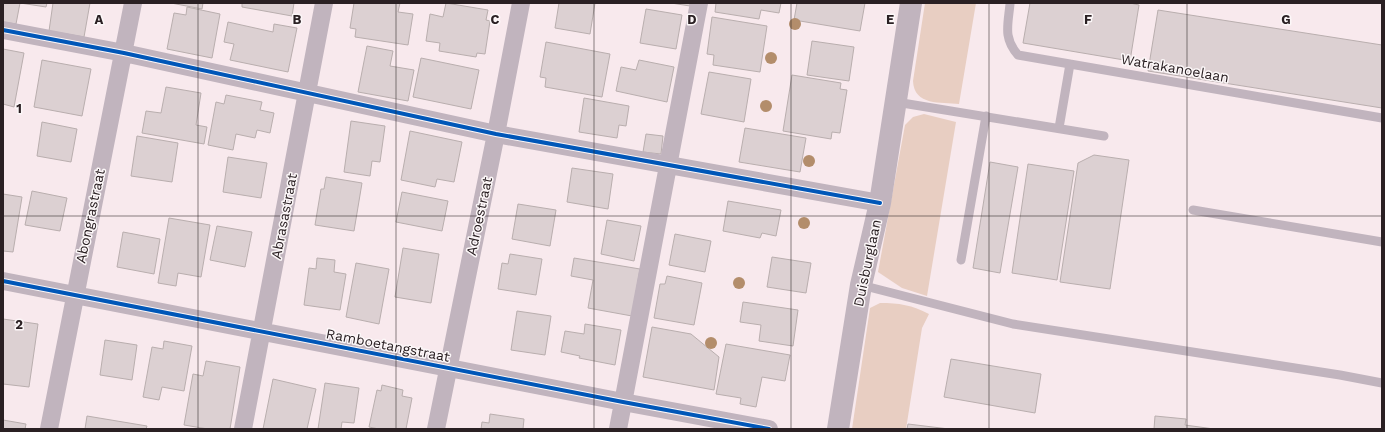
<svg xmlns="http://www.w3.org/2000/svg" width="1385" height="432" font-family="'Work Sans',sans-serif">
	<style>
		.green { fill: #e8cec2 }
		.building { fill: #dcd0d2; stroke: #b9aeae }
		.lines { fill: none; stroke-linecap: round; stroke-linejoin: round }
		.service { stroke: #c1b4be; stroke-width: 9 }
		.minor { stroke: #c1b4be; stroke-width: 18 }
		.tertiary { stroke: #c1b4be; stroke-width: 22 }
		.cycleway-casing { stroke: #fcf7f8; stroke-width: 6 }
		.cycleway { stroke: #0057b8; stroke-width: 4 }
		.tree { fill: #b38d6b }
		.grid { fill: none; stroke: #2a2023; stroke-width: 1; stroke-opacity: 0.55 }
		.labels { text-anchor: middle; stroke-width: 3; stroke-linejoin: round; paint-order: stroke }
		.street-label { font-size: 14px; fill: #2a2023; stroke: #fcf7f8 }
		.grid-label { font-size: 13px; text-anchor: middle; font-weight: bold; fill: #2a2023; stroke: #fcf7f8; stroke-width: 3; stroke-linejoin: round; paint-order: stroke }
	</style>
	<rect width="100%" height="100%" fill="#f8e9ed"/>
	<path class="green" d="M925,3H976L959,104C941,102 914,106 913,81Z
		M924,114L956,122L927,296L902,288L878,272L905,125L913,117Z
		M880,303C899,303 912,305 929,314L922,328L906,429H852L870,308Z"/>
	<path class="building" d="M3,3H20L16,24L3,22Z
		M20,3H47L46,7Z
		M53,3H90L84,37L49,31Z
		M171,3H203L202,9Z
		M242,3H294L292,16L242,7Z
		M354,3H400L398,12L413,14L408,45L355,37L356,29L350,28Z
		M446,3L488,10L486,20L490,21L485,54L477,53L476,57L439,51L440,43L426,41L430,14L443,17Z
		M559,3H595L590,34L555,28Z
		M671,3H690V6Z
		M716,3H781L779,13L761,10L759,19L715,12Z
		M797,3H865L860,31L794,20Z
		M1030,3H1130L1139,5L1130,61L1023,43Z
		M187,7L220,14L212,58L167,49L174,13L186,15Z
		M646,9L682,15L676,49L640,43Z
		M1158,10L1382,45V108L1148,71Z
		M712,17L767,26L760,72L713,65L714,55L707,54Z
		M228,22L273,32L274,24L297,28L288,72L230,60L234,44L224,42Z
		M812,41L854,47L849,81L807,75Z
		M546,42L610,54L602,97L545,87L546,78L540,77Z
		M367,46L393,51L390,66L414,70L408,101L358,92Z
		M3,49L24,53L14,107L3,104Z
		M421,58L479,70L471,109L413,97Z
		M42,60L91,69L82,116L34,107Z
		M639,60L674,67L667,102L616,91L621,67L636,70Z
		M709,72L751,79L744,122L701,114Z
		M792,75L841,83L840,89L847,90L840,133L832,132L831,139L783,131Z
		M166,87L201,93L196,125L207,127L204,144L142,133L146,111L161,113Z
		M226,95L262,102L260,110L274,113L270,133L257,130L255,138L236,134L233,150L208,145L216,102L224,104Z
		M584,98L629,106L626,126L619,125L617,138L579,132Z
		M351,121L385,126L380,162L372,161L370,176L344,172Z
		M42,122L77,129L71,162L37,156Z
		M745,128L806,138L800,172L739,162Z
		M410,131L462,142L454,182L437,179L435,187L401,180Z
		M646,134L663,136L661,154L643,152Z
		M137,136L178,143L172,182L131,176Z
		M1094,155L1129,160L1110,289L1060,282L1078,163Z
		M228,157L267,163L261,198L223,192Z
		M990,162L1018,167L1000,273L973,268Z
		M1028,164L1074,171L1057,280L1012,273Z
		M572,168L613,174L608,209L567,202Z
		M326,177L362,183L354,231L315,225L321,189H324Z
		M32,191L67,198L60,231L25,225Z
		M402,192L448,201L442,231L396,222Z
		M3,194L22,197L13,252L3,251Z
		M728,201L781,210L776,236L762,233L760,238L723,231Z
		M518,204L556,210L550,246L512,239Z
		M169,218L210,225L201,277L178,273L176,286L158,283Z
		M607,220L641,226L634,261L601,254Z
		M217,226L252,232L245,267L210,260Z
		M123,232L160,239L154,274L117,267Z
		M675,234L711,241L705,272L669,265Z
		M403,248L439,254L431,303L395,297Z
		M510,254L542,259L536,295L498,289L502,263L508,264Z
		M772,257L811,263L806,293L767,287Z
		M317,258L335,260L334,272L346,274L340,310L304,305L309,268L316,269Z
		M574,258L640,269L632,316L588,308L593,280L571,276Z
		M356,263L389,269L379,324L346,317Z
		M667,276L702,283L694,325L654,318L660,284H665Z
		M743,302L798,310L793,346L759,341L761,325L740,322Z
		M517,311L551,316L545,355L511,350Z
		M3,319L38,324L29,387L3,384Z
		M585,324L621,330L615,365L579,358L580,356L561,352L565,331L584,334Z
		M652,327L691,334L719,357L714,390L643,377Z
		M105,340L137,345L132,380L100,375Z
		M164,341L192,346L184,391L162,387L159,400L143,397L152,347L163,349Z
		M726,344L790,355L785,381L762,377L756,407L740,404L741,398L716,394Z
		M951,359L1041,374L1035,413L944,397Z
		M206,361L240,367L230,429H208L184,425L193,374L203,376Z
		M273,379L316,389L307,429H263Z
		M325,383L359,388L354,423L342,422L341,429H318Z
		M382,385L403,390L402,396L412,398L406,429H379L369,427L377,390L381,391Z
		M490,414L524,419L523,429H481L482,422L489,423Z
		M87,416L147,426L146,429H85Z
		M1155,416L1186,419L1185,425L1214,429H1154Z
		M3,420L26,424L25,429H3Z
		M908,424L949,429H907Z"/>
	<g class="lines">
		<path class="service" d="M1010,4C1008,25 1003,38 1018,55L1382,118
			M896,102L1104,136
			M1059,128L1070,64
			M1193,210L1382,242
			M961,260L986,116
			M861,285L1013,324L1340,375L1382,383"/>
		<path class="minor" d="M3,30L124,53L496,134L880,203
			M3,281L623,402L769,429
			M49,429L133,3
			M243,429L324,3
			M436,429L496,134L521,3
			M618,429L699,3"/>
		<path class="tertiary" d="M838,429L861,285L880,203L911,3"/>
		<defs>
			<path id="cycleway" d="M3,30L124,53L496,134L880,203
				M3,281L623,402L769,429"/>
		</defs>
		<use href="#cycleway" class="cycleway-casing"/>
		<use href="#cycleway" class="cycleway"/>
	</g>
	<g class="tree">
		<circle cx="795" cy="24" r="6"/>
		<circle cx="771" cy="58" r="6"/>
		<circle cx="766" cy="106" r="6"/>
		<circle cx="809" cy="161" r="6"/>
		<circle cx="804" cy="223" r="6"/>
		<circle cx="739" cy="283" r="6"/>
		<circle cx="711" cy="343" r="6"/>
	</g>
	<path class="grid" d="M198,3V429M396,3V429M594,3V429M791,3V429M989,3V429M1187,3V429M3,216H1382"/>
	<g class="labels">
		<g class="street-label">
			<text transform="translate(1175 68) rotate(10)" y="5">Watrakanoelaan</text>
			<text transform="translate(90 216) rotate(-78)" y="5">Abongrastraat</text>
			<text transform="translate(284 216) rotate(-79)" y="5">Abrasastraat</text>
			<text transform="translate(479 216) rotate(-78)" y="5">Adroestraat</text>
			<text transform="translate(867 263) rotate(-78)" y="5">Duisburglaan</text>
			<text transform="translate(388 345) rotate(11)" y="5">Ramboetangstraat</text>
		</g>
	</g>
	<g class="grid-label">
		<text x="99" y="24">A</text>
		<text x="297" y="24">B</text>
		<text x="495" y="24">C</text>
		<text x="692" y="24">D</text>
		<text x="890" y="24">E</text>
		<text x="1088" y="24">F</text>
		<text x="1286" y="24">G</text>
		<text x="19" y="113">1</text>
		<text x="19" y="329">2</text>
	</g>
	<rect width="1385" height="432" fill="none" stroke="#2a2023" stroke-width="8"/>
</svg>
